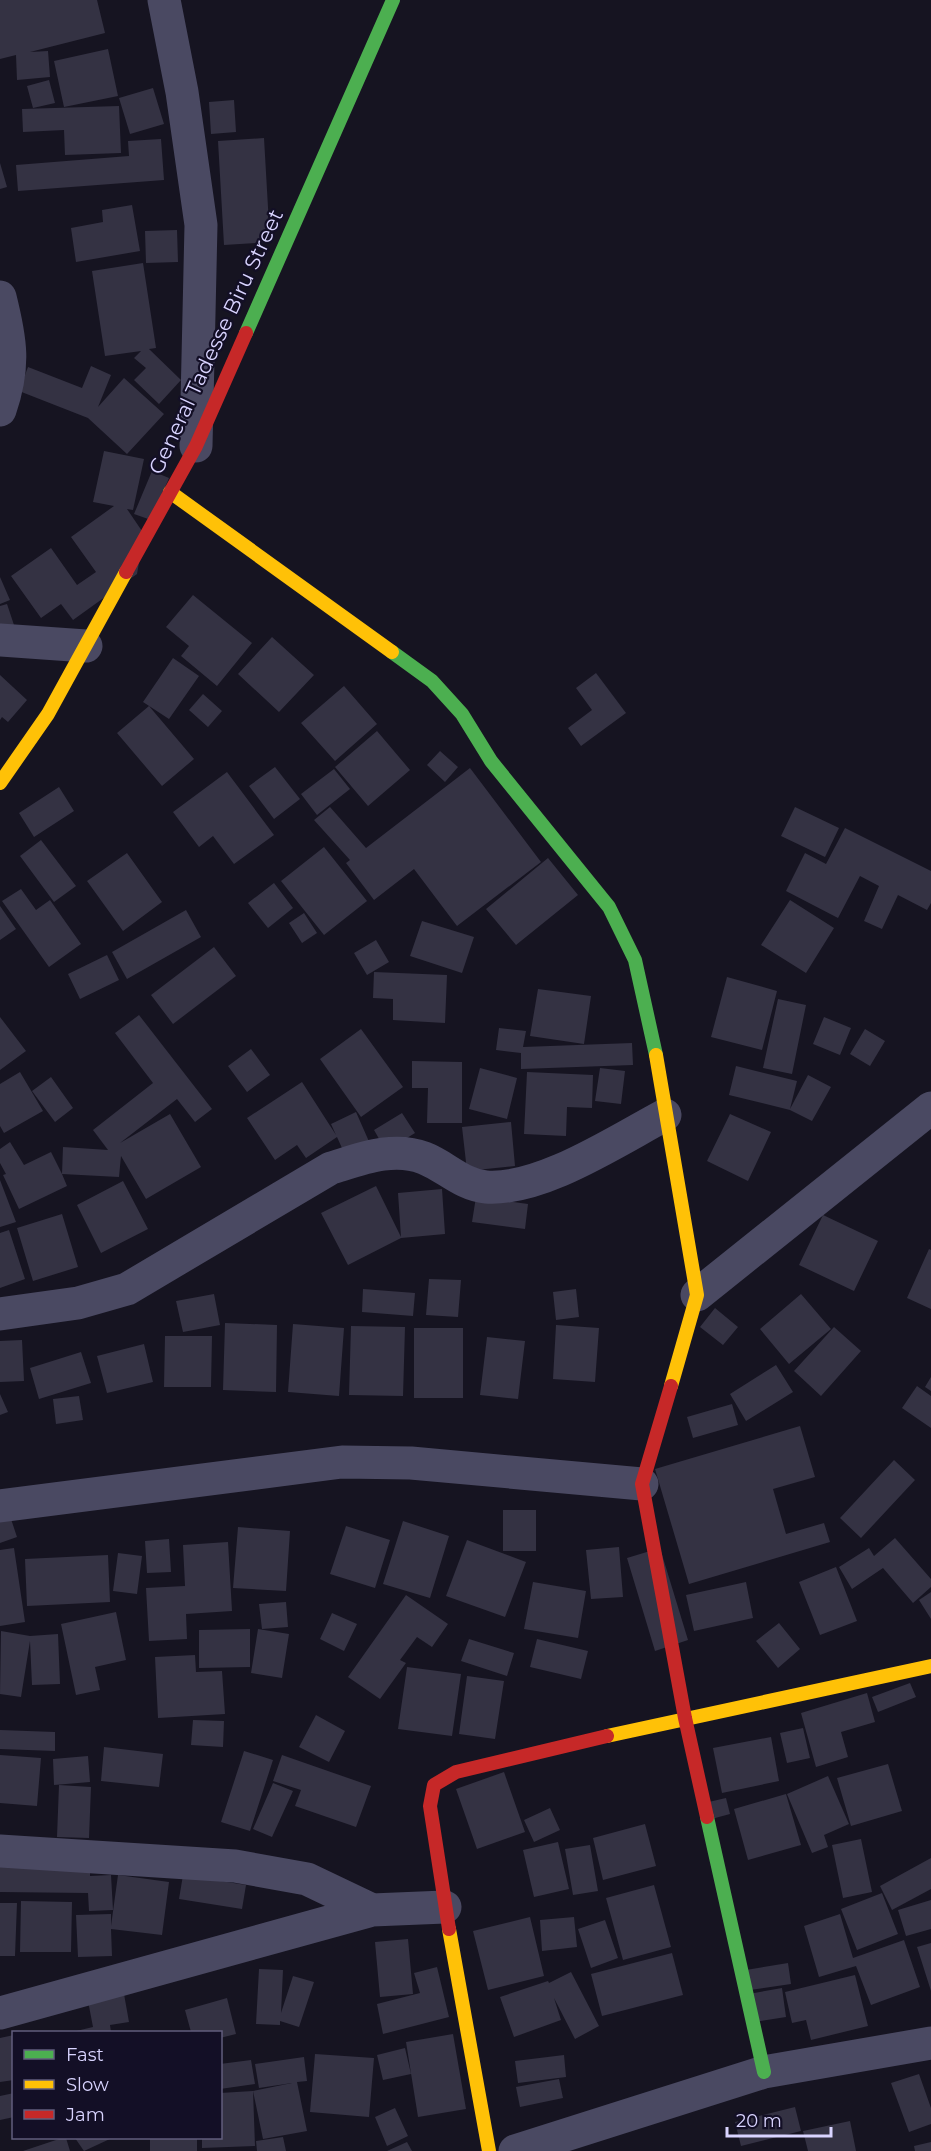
<svg xmlns="http://www.w3.org/2000/svg" width="931" height="2151" font-family="Montserrat,sans-serif">
	<style>
		.building { fill: #343243 }
		.lines { fill: none; stroke-linecap: round; stroke-linejoin: round }
		.street { stroke: #4a4962; stroke-width: 33 }
		.fast { stroke: #4caf50; stroke-width: 14 }
		.slow { stroke: #ffc107; stroke-width: 14 }
		.jam { stroke: #c62828; stroke-width: 14 }
		.labels { text-anchor: middle; stroke-width: 4.5; stroke-linejoin: round; paint-order: stroke }
		.street-label { font-size: 21px; fill: #d9d4ff; stroke: #130f26 }
	</style>
	<rect width="100%" height="100%" fill="#161421"/>
	<path class="building" d="M0,0H97L105,33L30,52L48,51L50,77L17,80L16,55L0,59Z
		M108,49L118,96L64,107L54,61Z
		M49,80L55,103L33,108L27,86Z
		M153,88L164,124L130,134L119,98Z
		M234,100L236,132L211,134L209,102Z
		M119,106L121,153L65,155L64,130L23,132L22,109Z
		M264,138L270,242L224,245L218,141Z
		M161,139L164,180L18,191L16,165L129,156L128,141Z
		M0,163L7,187L0,189Z
		M132,205L140,251L76,262L71,228L103,222L102,210Z
		M177,230L178,262L146,263L145,231Z
		M143,263L156,348L149,349L181,380L159,404L134,380L146,368L134,358L141,351L105,356L92,271Z
		M91,366L111,375L98,407L124,378L164,414L127,454L88,418L19,391L28,367L82,388Z
		M104,451L144,459L133,510L127,509L144,534L137,574L73,620L61,604L41,618L11,576L51,548L77,585L96,572L71,537L114,506L93,502Z
		M152,471L169,478L151,520L134,514Z
		M0,577L10,600L0,604Z
		M193,595L252,643L217,686L181,656L189,646L166,627Z
		M7,604L16,631L0,636V606Z
		M272,637L314,675L279,712L238,674Z
		M173,658L199,676L169,719L143,702Z
		M596,673L626,713L581,746L568,728L592,710L576,688Z
		M0,675L27,700L8,722L2,717L0,720Z
		M344,686L377,724L335,761L301,723Z
		M203,694L222,711L208,727L189,710Z
		M149,706L194,759L162,786L117,733Z
		M377,731L410,770L368,806L335,767Z
		M440,751L458,767L445,782L427,765Z
		M275,767L300,799L274,819L249,786Z
		M470,768L541,862L457,926L414,869L374,900L346,863L350,860L314,820L330,807L366,848Z
		M334,769L350,789L317,815L301,794Z
		M227,772L274,835L234,864L213,836L199,847L173,812Z
		M59,787L74,811L34,837L19,813Z
		M795,807L839,828L825,857L781,836Z
		M845,828L931,871V903L927,910L898,895L882,929L864,921L879,886L860,876L838,918L786,891L805,853L826,864Z
		M41,840L76,886L54,902L20,856Z
		M324,847L367,901L324,935L281,881Z
		M127,853L162,902L123,931L87,881Z
		M548,858L578,895L516,945L486,909Z
		M274,883L293,908L268,928L248,903Z
		M21,889L36,910L50,900L81,944L49,967L2,901Z
		M790,900L834,928L806,973L761,945Z
		M0,906L16,929L0,940Z
		M186,910L201,937L127,979L112,952Z
		M304,913L317,933L302,943L289,923Z
		M422,921L474,937L462,973L410,956Z
		M376,940L389,962L367,975L354,953Z
		M214,947L236,976L173,1024L151,995Z
		M107,955L119,980L80,999L68,974Z
		M374,972L447,975L445,1023L393,1020V999L373,998Z
		M727,977L777,991L762,1050L711,1037Z
		M538,989L591,996L584,1044L530,1036Z
		M778,999L806,1005L792,1074L763,1068Z
		M139,1015L212,1109L195,1122L177,1099L120,1143L170,1114L201,1167L146,1199L121,1156L119,1177L62,1174L67,1186L19,1209L3,1175L6,1174L0,1163V1149L10,1142L24,1165L51,1152L62,1174L63,1147L108,1150L93,1130L153,1083L115,1033Z
		M0,1017L26,1051L0,1070Z
		M824,1017L851,1028L840,1055L813,1044Z
		M499,1028L526,1031L523,1047L632,1043L633,1065L521,1069V1053L496,1050Z
		M361,1029L403,1087L361,1117L320,1059Z
		M865,1029L885,1041L870,1066L850,1054Z
		M251,1049L270,1075L247,1092L228,1066Z
		M412,1061L462,1062V1123H427L428,1088H412Z
		M736,1066L797,1081L790,1109L808,1075L831,1087L812,1121L790,1110L729,1095Z
		M480,1068L517,1078L507,1119L469,1109Z
		M600,1068L625,1071L621,1104L595,1101Z
		M20,1072L43,1111L4,1133L0,1126V1084Z
		M527,1072L593,1075L592,1108L567,1107L566,1136L524,1134Z
		M51,1077L73,1108L55,1122L32,1091Z
		M302,1082L336,1135L331,1124L356,1112L371,1146L346,1157L337,1137L306,1158L297,1145L275,1160L247,1118Z
		M402,1113L415,1133L386,1151L374,1130Z
		M730,1114L771,1132L748,1181L707,1161Z
		M511,1122L515,1166L467,1171L462,1127Z
		M0,1180L16,1222L0,1227Z
		M123,1181L148,1229L101,1253L77,1205Z
		M376,1186L401,1237L398,1193L442,1189L445,1234L401,1238L348,1265L321,1213Z
		M476,1197L528,1204L525,1229L472,1222Z
		M62,1214L78,1267L33,1281L17,1228Z
		M823,1215L878,1241L854,1291L799,1265Z
		M9,1230L25,1279L0,1288V1233Z
		M929,1249L931,1250V1309L907,1298Z
		M429,1279L461,1280L458,1317L426,1315Z
		M363,1289L415,1293L413,1316L362,1312Z
		M576,1289L579,1317L556,1320L553,1292Z
		M214,1294L220,1325L183,1332L176,1301Z
		M801,1294L831,1329L789,1364L760,1329Z
		M715,1308L738,1327L723,1345L700,1327Z
		M225,1323L277,1325L276,1392L223,1390Z
		M293,1324L344,1328L339,1396L288,1392Z
		M556,1325L599,1328L595,1382L553,1379Z
		M351,1326L405,1327L403,1396L349,1395Z
		M834,1327L861,1351L821,1396L794,1371Z
		M414,1328H463V1398H414Z
		M165,1336H212L211,1387H164Z
		M487,1337L525,1341L518,1399L480,1395Z
		M22,1340L24,1381L0,1382V1341Z
		M144,1344L153,1382L107,1393L97,1356Z
		M81,1352L91,1383L39,1399L30,1368Z
		M776,1365L793,1392L746,1421L730,1394Z
		M931,1377V1391L925,1387Z
		M917,1386L931,1396V1428L902,1408Z
		M0,1394L8,1412L0,1415Z
		M79,1396L83,1420L56,1424L53,1399Z
		M732,1404L738,1425L693,1438L687,1417Z
		M800,1426L815,1477L773,1489L786,1534L824,1523L830,1542L689,1584L655,1469Z
		M894,1460L915,1480L861,1538L840,1518Z
		M503,1510H536V1551H503Z
		M11,1519L17,1537L0,1543V1522Z
		M403,1521L449,1536L430,1598L383,1584Z
		M346,1526L390,1540L375,1588L330,1574Z
		M238,1527L290,1531L286,1591L233,1588Z
		M895,1538L931,1579V1587L913,1603L883,1568L852,1589L839,1567L869,1548L874,1556Z
		M169,1539L171,1572L147,1573L145,1541Z
		M467,1540L526,1562L505,1617L446,1596Z
		M228,1542L232,1611L186,1614L187,1639L149,1641L146,1588L185,1586L183,1545Z
		M619,1547L623,1597L591,1599L586,1550Z
		M14,1548L25,1622L0,1626V1550Z
		M660,1548L688,1640L655,1651L627,1558Z
		M118,1553L142,1556L137,1594L113,1591Z
		M108,1555L110,1602L27,1606L25,1559Z
		M836,1567L857,1621L820,1635L799,1582Z
		M533,1582L586,1591L578,1638L524,1629Z
		M746,1582L753,1618L694,1631L686,1595Z
		M931,1592V1619L919,1600Z
		M406,1595L448,1624L432,1647L417,1637L400,1660L406,1663L380,1699L348,1677Z
		M286,1602L288,1627L262,1629L259,1604Z
		M116,1612L126,1660L95,1667L100,1690L76,1695L61,1624Z
		M332,1613L357,1624L344,1651L320,1639Z
		M779,1623L800,1649L778,1668L756,1641Z
		M250,1629V1667L199,1668V1630Z
		M258,1629L289,1634L282,1678L251,1673Z
		M1,1631L30,1636L58,1634L60,1684L32,1685L30,1641L21,1697L0,1694Z
		M469,1639L514,1653L507,1676L461,1661Z
		M537,1639L588,1651L581,1679L530,1667Z
		M195,1655L196,1672L222,1671L225,1714L158,1718L155,1657Z
		M407,1667L461,1674L452,1736L398,1729Z
		M467,1676L504,1681L495,1739L459,1734Z
		M910,1683L916,1697L878,1712L872,1697Z
		M867,1693L875,1722L841,1732L848,1757L816,1767L801,1713Z
		M316,1715L345,1731L329,1762L299,1747Z
		M193,1720L224,1721L223,1747L191,1745Z
		M803,1728L810,1758L787,1763L780,1733Z
		M0,1730L55,1732V1751L0,1749Z
		M771,1737L779,1781L722,1793L713,1748Z
		M104,1747L163,1754L159,1787L101,1781Z
		M244,1751L273,1760L250,1831L221,1822Z
		M0,1755L41,1758L37,1806L0,1803Z
		M282,1755L371,1786L356,1827L295,1806L301,1790L273,1781Z
		M88,1756L90,1782L54,1785L53,1759Z
		M888,1764L902,1811L851,1826L837,1778Z
		M504,1772L525,1832L477,1849L456,1789Z
		M828,1776L849,1824L824,1835L828,1847L812,1853L787,1794Z
		M273,1783L293,1791L272,1837L253,1829Z
		M59,1785L91,1787L89,1838L57,1837Z
		M786,1794L801,1845L748,1860L734,1809Z
		M726,1798L730,1814L704,1821L700,1804Z
		M550,1808L560,1830L534,1842L524,1820Z
		M645,1824L656,1866L603,1880L593,1838Z
		M861,1839L872,1892L843,1898L832,1845Z
		M558,1842L569,1889L534,1897L523,1850Z
		M590,1845L598,1891L573,1895L565,1849Z
		M931,1858V1889L892,1910L880,1886Z
		M0,1864L90,1865V1876L111,1875L113,1910L89,1911L88,1893L0,1892Z
		M118,1875L169,1882L162,1935L111,1929L112,1956L78,1957L76,1915L111,1914V1926Z
		M183,1875L246,1885L242,1909L179,1899Z
		M654,1885L671,1947L623,1960L606,1898Z
		M882,1893L898,1934L857,1950L841,1909Z
		M931,1900V1929L906,1936L898,1910Z
		M21,1901L72,1902L71,1952H20Z
		M0,1903H17L15,1956H0Z
		M840,1914L853,1958L904,1940L920,1987L871,2005L856,1966L819,1977L804,1926Z
		M530,1917L544,1976L488,1990L473,1931Z
		M574,1917L577,1947L542,1951L540,1920Z
		M605,1920L618,1958L591,1968L578,1929Z
		M408,1939L413,1994L380,1997L375,1942Z
		M931,1943V1991L917,1947Z
		M672,1953L683,1995L602,2016L591,1974Z
		M788,1963L791,1984L743,1991L740,1971Z
		M437,1967L449,2017L383,2034L377,2004L420,1993L414,1973Z
		M259,1969L283,1970L281,2013L293,1976L314,1982L299,2027L280,2021V2025L256,2024Z
		M571,1972L599,2026L575,2039L554,1998L561,2020L514,2037L500,1997L548,1981L549,1983Z
		M855,1975L868,2026L811,2040L806,2020L792,2023L785,1992Z
		M782,1988L786,2017L747,2023L743,1995Z
		M124,1994L129,2022L110,2025L111,2032H72L93,2027L88,2001Z
		M227,1998L236,2034L220,2038V2032H191L185,2010Z
		M453,2034L466,2109L418,2117L406,2042Z
		M14,2035V2080L0,2082V2038Z
		M405,2048L411,2074L383,2080L377,2055Z
		M315,2054L374,2058L369,2117L310,2112Z
		M564,2055L566,2077L518,2083L515,2061Z
		M304,2057L307,2081L297,2082L307,2131L263,2139L253,2091L255,2146L202,2148V2138H220V2093L253,2091L292,2083L259,2088L255,2064Z
		M251,2060L255,2084L220,2089V2064Z
		M919,2074L931,2108V2124L909,2132L891,2083Z
		M559,2079L563,2098L520,2107L516,2087Z
		M14,2093V2117L0,2120V2096Z
		M795,2107L801,2131L741,2146L735,2122Z
		M395,2108L408,2136L387,2146L375,2117Z
		M850,2121L856,2151H808L803,2131Z
		M283,2137L286,2151H257L256,2141Z
		M62,2138H66L70,2151H23Z
		M75,2138H112L84,2151Z
		M150,2138H197V2151H150Z
		M407,2142L412,2151H387Z
		M931,2142V2151H915L914,2146Z"/>
	<g class="lines">
		<path class="street" d="M164,0L182,92L201,225L196,446
			M0,297C11,341 15,366 0,410
			M0,640L86,646
			M697,1295L931,1108
			M0,1314L78,1303L127,1289L331,1168C361,1159 393,1146 424,1158C445,1166 462,1185 486,1187C541,1191 616,1141 665,1115
			M0,1506L342,1462L411,1463L642,1484
			M0,1851L235,1866L307,1879L372,1910
			M0,2013L372,1910L445,1907
			M515,2151L764,2072L931,2043"/>
		<path class="fast" d="M246,333L393,0
			M392,652L432,681L462,714L491,761L609,907L635,960L656,1055
			M707,1817L764,2072"/>
		<path class="slow" d="M170,492L392,652
			M0,783L48,714L126,572
			M656,1055L697,1295L671,1386
			M607,1736L931,1666
			M449,1929L489,2151"/>
		<path class="jam" d="M126,572L196,446L246,333
			M671,1386L642,1484L685,1718L707,1817
			M449,1929L430,1806L434,1785L456,1772L607,1736"/>
	</g>
	<g class="labels">
		<g class="street-label">
			<text transform="translate(216 342) rotate(-65)" y="7">General Tadesse Biru Street</text>
		</g>
	</g>
	<rect x="12" y="2031" width="210" height="108" fill="#130f26" stroke="#625e7d" stroke-width="1.5"/>
	<rect x="24" y="2050" width="30" height="9" fill="#4caf50" stroke="#625e7d" stroke-width="1.5"/>
	<text x="66" y="2061" font-size="18" fill="#d9d4ff">Fast</text>
	<rect x="24" y="2080" width="30" height="9" fill="#ffc107" stroke="#625e7d" stroke-width="1.5"/>
	<text x="66" y="2091" font-size="18" fill="#d9d4ff">Slow</text>
	<rect x="24" y="2110" width="30" height="9" fill="#c62828" stroke="#625e7d" stroke-width="1.5"/>
	<text x="66" y="2121" font-size="18" fill="#d9d4ff">Jam</text>
	<path d="M727 2127v9h104v-9" fill="none" stroke="#d9d4ff" stroke-width="3"/>
	<text x="736" y="2127" font-size="18" fill="#d9d4ff" stroke="#130f26" stroke-width="4.5" paint-order="stroke">20 m</text>
</svg>
